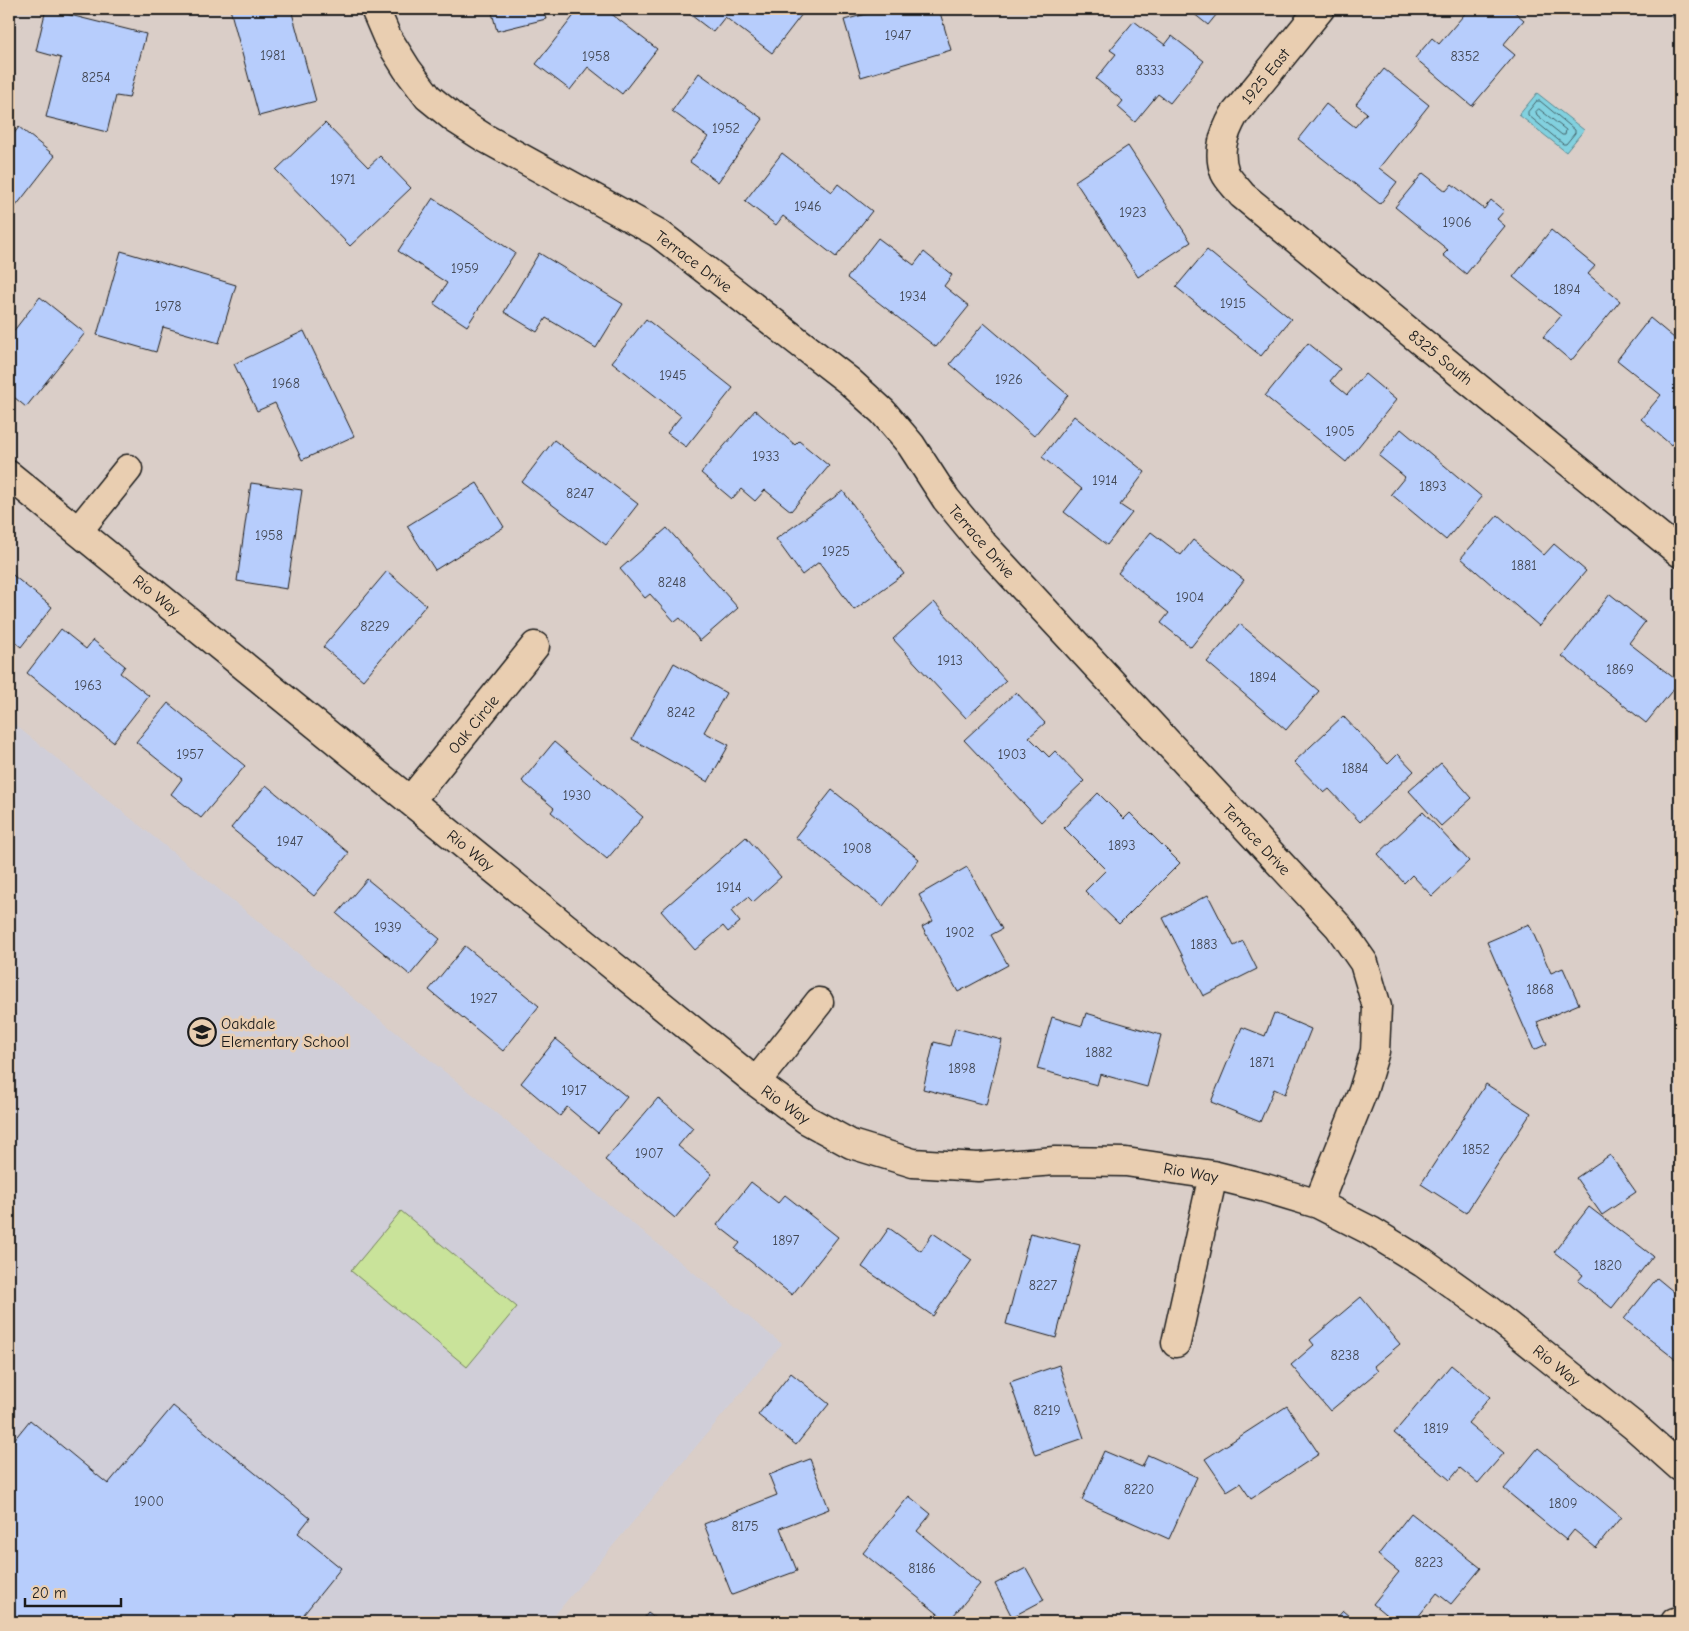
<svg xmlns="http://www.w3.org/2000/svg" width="1689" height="1631" font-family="'Comic Neue',sans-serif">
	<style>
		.built { fill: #d0ced8 }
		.green { fill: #c9e39a; stroke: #72805b }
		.water { fill: #82d1df; stroke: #598991 }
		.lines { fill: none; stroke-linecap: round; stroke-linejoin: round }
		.shore { stroke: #45646a; stroke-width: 1 }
		.building { fill: #b7cdfc; stroke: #1c1c1c }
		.minor-casing { stroke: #1c1c1c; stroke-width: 31 }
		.minor { stroke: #e9ceb1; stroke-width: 28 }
		.labels { text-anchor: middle; stroke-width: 5; stroke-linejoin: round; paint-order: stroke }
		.number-label { font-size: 14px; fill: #434854 }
		.street-label { font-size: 16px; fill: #1c1c1c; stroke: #e9ceb1 }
		.poi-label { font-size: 16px; fill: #1c1c1c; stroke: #e9ceb1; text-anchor: start }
	</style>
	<rect width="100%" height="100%" fill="#dacec8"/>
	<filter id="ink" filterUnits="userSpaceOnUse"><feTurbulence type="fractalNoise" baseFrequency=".02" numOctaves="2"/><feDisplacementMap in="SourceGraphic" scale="10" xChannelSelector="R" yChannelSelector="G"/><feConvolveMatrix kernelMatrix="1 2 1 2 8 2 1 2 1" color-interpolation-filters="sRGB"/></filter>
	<g filter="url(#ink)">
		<path class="built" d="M9,720L782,1344L549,1622H9Z"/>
		<path class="green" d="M401,1211L517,1307L467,1367L351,1271Z"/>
		<path class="water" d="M1537,93L1584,130L1566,152L1519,115Z"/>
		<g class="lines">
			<path class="shore" d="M1537,101H1540L1575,130V133L1566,144H1563L1528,115V112Z
				M1539,109L1566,130L1565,135H1562L1537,115L1536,112Z"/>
		</g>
		<path class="building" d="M46,9L146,34L129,98L116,96L107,132L46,117L61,58L36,51Z
			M230,9H291L316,101L259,116Z
			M491,9H543L546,19L497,31Z
			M579,9H605L657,49L622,94L588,67L570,90L536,64Z
			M683,9H806L772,53L725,17L713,32Z
			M885,9H939L951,50L861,77L844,20Z
			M1188,9H1221L1208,25Z
			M1469,9H1511L1524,20L1503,45L1515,55L1472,106L1415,58L1432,38L1439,44Z
			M1663,9H1680V23Z
			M1134,21L1165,45L1172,36L1204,61L1170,103L1158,94L1135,122L1118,107L1123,101L1096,79L1116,54L1110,50Z
			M1384,69L1429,105L1379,168L1397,182L1380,204L1298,139L1326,104L1355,127L1367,113L1356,104Z
			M699,73L763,119L718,182L690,162L708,137L672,111Z
			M325,123L368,167L380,156L411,188L350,246L276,170Z
			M19,127L55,156L9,215V140Z
			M1128,146L1191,242L1138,277L1075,181Z
			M782,153L832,192L838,184L872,211L836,257L783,216L776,225L745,201Z
			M1423,173L1446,191L1452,184L1484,209L1491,200L1504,211L1497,219L1505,226L1466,274L1443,255L1448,250L1395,207Z
			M433,198L515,253L467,326L434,304L447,283L398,251Z
			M1551,230L1595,266L1588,274L1620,301L1571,361L1543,337L1561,316L1513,277Z
			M878,238L914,265L924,252L952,275L944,286L969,306L936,347L847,278Z
			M1207,250L1291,319L1261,356L1176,287Z
			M121,251L236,285L219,343L163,327L156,352L97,335Z
			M539,253L623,304L596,348L546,318L537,332L504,312Z
			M40,297L85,333L26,407L9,393V337Z
			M1650,318L1680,343V434L1671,445L1641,419L1661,395L1617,360Z
			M646,319L733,388L686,447L667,433L681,416L612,362Z
			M984,323L1068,395L1034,436L950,364Z
			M304,331L354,436L302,460L275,403L257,411L234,364Z
			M1308,343L1340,369L1330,381L1347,395L1365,374L1396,400L1346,462L1265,396Z
			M755,410L795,445L799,441L829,466L791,511L765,490L755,501L741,489L732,499L701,473Z
			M1074,416L1145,472L1120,505L1132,513L1107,545L1064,512L1082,489L1042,457Z
			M1401,429L1482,497L1446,540L1391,494L1405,477L1379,456Z
			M554,440L638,504L606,545L522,482Z
			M251,483L302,490L287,589L237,581Z
			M477,483L504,527L435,570L407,526Z
			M843,491L904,574L854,610L819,562L802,575L776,539Z
			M1498,515L1544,555L1554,544L1586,571L1539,626L1461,558Z
			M667,528L738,608L700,641L680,618L675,622L650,594L645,598L620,569Z
			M1151,532L1181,555L1193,540L1244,580L1191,647L1161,623L1169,613L1118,573Z
			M387,571L426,605L363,680L323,647Z
			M9,572L52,607L21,647L9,637Z
			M1610,594L1645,622L1629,643L1679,682L1646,723L1562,656Z
			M934,602L1006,681L966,718L893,639Z
			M1240,624L1319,691L1286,730L1207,662Z
			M61,629L86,649L93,640L125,666L120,673L149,696L113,742L27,673Z
			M674,663L726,693L704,732L729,745L708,782L632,739Z
			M1016,692L1045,723L1029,737L1049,757L1055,751L1084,781L1041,822L964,740Z
			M168,703L245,766L201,818L171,794L182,779L136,742Z
			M1343,716L1388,764L1398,754L1414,771L1360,822L1329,789L1324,793L1294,762Z
			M554,742L643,817L607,859L551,812L554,808L522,781Z
			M1441,763L1472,798L1441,826L1409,791Z
			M266,785L349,853L314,896L231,828Z
			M832,790L919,859L883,906L795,837Z
			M1098,793L1124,819L1130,813L1180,863L1119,924L1085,891L1106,870L1064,828Z
			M1423,812L1469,861L1432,896L1412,875L1404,883L1378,854Z
			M746,837L781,877L753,902L748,897L731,911L740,922L728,932L723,926L695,950L661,911Z
			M967,867L1002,929L991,935L1008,965L958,992L922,927L933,921L919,895Z
			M367,879L440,939L410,975L337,914Z
			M1208,895L1234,946L1243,941L1257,969L1203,996L1163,918Z
			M1529,924L1551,973L1563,968L1579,1004L1537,1022L1547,1044L1534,1050L1487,942Z
			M465,946L539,1006L503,1051L429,990Z
			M1086,1013L1161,1035L1147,1087L1100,1074L1097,1085L1037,1069L1052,1017L1082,1026Z
			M1274,1013L1311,1029L1285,1094L1274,1089L1260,1122L1211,1102L1242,1027L1265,1036Z
			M955,1028L1002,1040L986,1105L923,1089L934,1042L950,1046Z
			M556,1039L627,1097L598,1133L567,1107L560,1116L521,1083Z
			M1486,1084L1531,1113L1466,1213L1421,1184Z
			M658,1098L693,1128L678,1146L712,1174L675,1218L605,1160Z
			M1610,1155L1636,1192L1602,1215L1576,1178Z
			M751,1182L778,1203L785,1195L838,1237L792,1295L735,1249L740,1243L717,1225Z
			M1589,1207L1653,1256L1612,1308L1578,1281L1583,1275L1554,1252Z
			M889,1228L921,1251L933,1233L972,1260L933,1316L862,1267Z
			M1030,1233L1080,1245L1056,1338L1006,1324Z
			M1657,1278L1680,1297V1363L1624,1319Z
			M1361,1297L1400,1344L1374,1366L1378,1371L1330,1411L1291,1365L1314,1345L1310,1340Z
			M1059,1365L1084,1438L1035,1455L1010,1382Z
			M1451,1365L1490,1397L1468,1423L1504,1453L1478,1483L1460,1468L1450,1480L1394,1433Z
			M791,1373L829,1404L796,1445L758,1415Z
			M173,1406L310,1518L298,1533L341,1568L300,1619L305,1622H9V1446L30,1420L108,1484Z
			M1287,1406L1319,1454L1251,1499L1240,1483L1227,1491L1205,1459Z
			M1538,1448L1621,1517L1596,1548L1574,1530L1566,1540L1504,1489Z
			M1104,1451L1142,1467L1148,1455L1197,1477L1169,1539L1082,1500Z
			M810,1459L829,1509L780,1528L797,1571L732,1595L704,1524L777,1495L769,1475Z
			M909,1496L931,1514L917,1531L980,1584L948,1622L863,1553Z
			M1411,1513L1481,1568L1451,1604L1437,1593L1414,1622H1395L1373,1604L1399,1572L1378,1555Z
			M1026,1568L1044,1600L1012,1617L995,1584Z
			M1343,1611L1356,1622H1333Z
			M648,1613L660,1622H641Z"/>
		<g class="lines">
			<defs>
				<path id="minor" d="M375,9L387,37L407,69L428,97L455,119L483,137L658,233L849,381L883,412L911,445L946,499L983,544L1339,927L1364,963L1377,1007L1375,1051L1363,1091L1318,1204
					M1320,9L1234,115C1224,133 1217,152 1225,173C1228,180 1237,188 1242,195L1680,553
					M9,475L756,1082L807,1120L851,1144L913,1163L978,1167L1055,1161L1126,1162L1213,1175L1265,1188L1318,1204L1371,1231L1423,1263L1486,1308L1634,1426L1680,1467
					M78,531L128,469
					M410,801L535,646
					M756,1082L819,1002
					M1176,1343L1213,1175
					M1675,1622L1680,1621"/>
			</defs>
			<use href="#minor" class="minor-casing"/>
			<use href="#minor" class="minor"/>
		</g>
	</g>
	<defs>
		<symbol id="school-ring" viewBox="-11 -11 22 22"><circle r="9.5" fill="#e9ceb1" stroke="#1c1c1c" stroke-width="1.5"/><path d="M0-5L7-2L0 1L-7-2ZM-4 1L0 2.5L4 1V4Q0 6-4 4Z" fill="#1c1c1c"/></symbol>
	</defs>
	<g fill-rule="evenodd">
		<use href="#school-ring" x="186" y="1016" width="32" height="32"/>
	</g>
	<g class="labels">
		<g class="number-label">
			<text x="898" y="40">1947</text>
			<text x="273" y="60">1981</text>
			<text x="596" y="61">1958</text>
			<text x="1465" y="61">8352</text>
			<text x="1150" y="75">8333</text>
			<text x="96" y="82">8254</text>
			<text x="726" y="133">1952</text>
			<text x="343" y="184">1971</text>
			<text x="808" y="211">1946</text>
			<text x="1133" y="217">1923</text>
			<text x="1457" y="227">1906</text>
			<text x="465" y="273">1959</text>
			<text x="1567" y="294">1894</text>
			<text x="913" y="301">1934</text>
			<text x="1233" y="308">1915</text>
			<text x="168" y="311">1978</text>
			<text x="673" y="380">1945</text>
			<text x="1009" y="384">1926</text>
			<text x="286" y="388">1968</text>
			<text x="1340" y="436">1905</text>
			<text x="766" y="461">1933</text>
			<text x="1105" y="485">1914</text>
			<text x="1433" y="491">1893</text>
			<text x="580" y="498">8247</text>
			<text x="269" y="540">1958</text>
			<text x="836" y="556">1925</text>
			<text x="1524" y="570">1881</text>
			<text x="672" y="587">8248</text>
			<text x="1190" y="602">1904</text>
			<text x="375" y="631">8229</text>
			<text x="950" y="665">1913</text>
			<text x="1620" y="674">1869</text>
			<text x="1263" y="682">1894</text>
			<text x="88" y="690">1963</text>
			<text x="681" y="717">8242</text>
			<text x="190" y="759">1957</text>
			<text x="1012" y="759">1903</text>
			<text x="1355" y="773">1884</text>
			<text x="577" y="800">1930</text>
			<text x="290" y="846">1947</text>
			<text x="1122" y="850">1893</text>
			<text x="857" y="853">1908</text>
			<text x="729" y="892">1914</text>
			<text x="388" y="932">1939</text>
			<text x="960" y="937">1902</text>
			<text x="1204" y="949">1883</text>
			<text x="1540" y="994">1868</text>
			<text x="484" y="1003">1927</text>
			<text x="1099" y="1057">1882</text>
			<text x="1262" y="1067">1871</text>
			<text x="962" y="1073">1898</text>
			<text x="574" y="1095">1917</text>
			<text x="1476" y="1154">1852</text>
			<text x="649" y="1158">1907</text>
			<text x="786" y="1245">1897</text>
			<text x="1608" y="1270">1820</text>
			<text x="1043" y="1290">8227</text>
			<text x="1345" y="1360">8238</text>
			<text x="1047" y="1415">8219</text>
			<text x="1436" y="1433">1819</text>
			<text x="1139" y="1494">8220</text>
			<text x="149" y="1506">1900</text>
			<text x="1563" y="1508">1809</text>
			<text x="745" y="1531">8175</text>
			<text x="1429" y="1567">8223</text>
			<text x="922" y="1573">8186</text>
		</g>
		<g class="street-label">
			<text transform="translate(1265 76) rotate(-51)" y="6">1925 East</text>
			<text transform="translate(694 261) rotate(37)" y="6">Terrace Drive</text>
			<text transform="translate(1441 357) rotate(39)" y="6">8325 South</text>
			<text transform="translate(982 541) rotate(49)" y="6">Terrace Drive</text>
			<text transform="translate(157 595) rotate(39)" y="6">Rio Way</text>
			<text transform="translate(473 724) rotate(-51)" y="6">Oak Circle</text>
			<text transform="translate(1257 839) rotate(47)" y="6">Terrace Drive</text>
			<text transform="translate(471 850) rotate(39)" y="6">Rio Way</text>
			<text transform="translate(786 1104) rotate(35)" y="6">Rio Way</text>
			<text transform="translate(1191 1172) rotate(10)" y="6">Rio Way</text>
			<text transform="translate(1557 1365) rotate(39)" y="6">Rio Way</text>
		</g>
		<g class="poi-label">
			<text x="221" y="1029">Oakdale<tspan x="221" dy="18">Elementary School</tspan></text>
		</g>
	</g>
	<rect width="1689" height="1631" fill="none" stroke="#e9ceb1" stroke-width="30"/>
	<rect x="15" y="15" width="1659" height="1601" fill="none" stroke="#1c1c1c" stroke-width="2" filter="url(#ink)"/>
	<path d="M25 1598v8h96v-8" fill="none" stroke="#1c1c1c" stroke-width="2.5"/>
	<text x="32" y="1598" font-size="15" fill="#1c1c1c" stroke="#e9ceb1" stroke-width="4" paint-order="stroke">20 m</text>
</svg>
